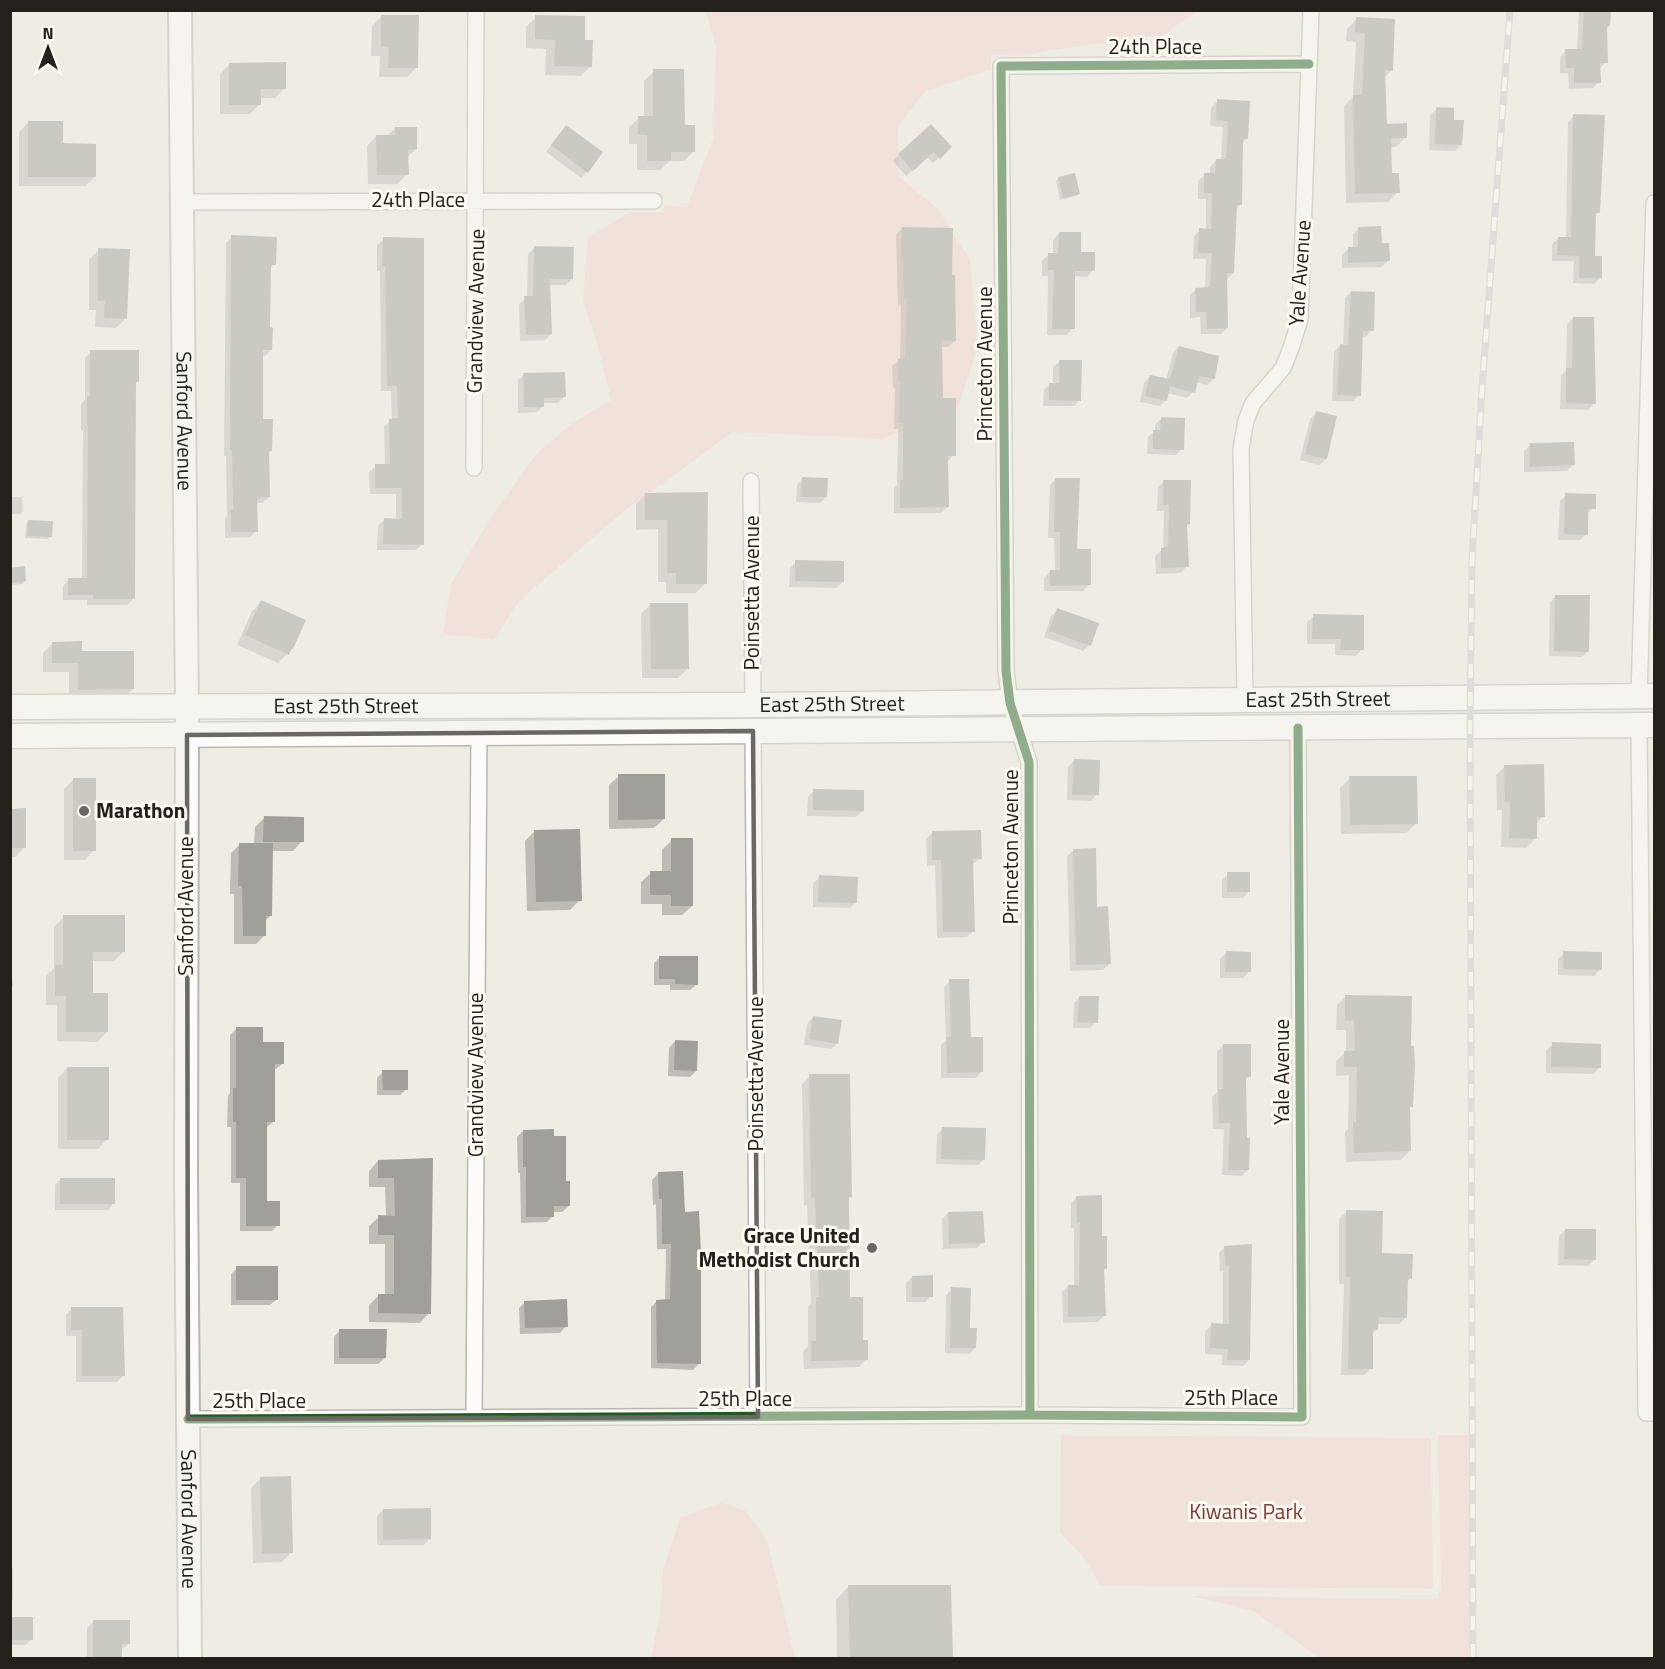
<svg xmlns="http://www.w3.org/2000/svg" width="1665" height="1669" font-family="'Titillium Web',sans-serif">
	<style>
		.green { fill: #f2d5cf }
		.shadow { fill: #0003 }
		.building { fill: #a09f99 }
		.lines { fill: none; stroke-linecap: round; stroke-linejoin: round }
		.minor-casing { stroke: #b9b7b1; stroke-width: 18 }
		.secondary-casing { stroke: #b9b7b1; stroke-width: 26 }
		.primary-casing { stroke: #b9b7b1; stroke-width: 27 }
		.minor { stroke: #fdfcfb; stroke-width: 15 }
		.secondary { stroke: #fdfcfb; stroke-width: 22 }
		.primary { stroke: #fdfcfb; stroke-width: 24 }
		.rail-casing { stroke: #cac9c7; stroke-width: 7 }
		.rail { stroke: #fefaf2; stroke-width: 4.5; stroke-dasharray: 14; stroke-linecap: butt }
		.cycleway-casing { stroke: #fefaf2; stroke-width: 13 }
		.cycleway { stroke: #1b5e20; stroke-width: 9 }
		.marked { fill: none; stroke: #6b6863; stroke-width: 4.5; stroke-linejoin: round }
		.poi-dot { fill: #6b6863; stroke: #fefaf2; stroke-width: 2 }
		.labels { text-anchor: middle; stroke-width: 6; stroke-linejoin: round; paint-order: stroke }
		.street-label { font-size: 21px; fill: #24211d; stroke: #fefaf2 }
		.poi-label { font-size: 21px; font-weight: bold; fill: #24211d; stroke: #fefaf2; text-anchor: start }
		.park-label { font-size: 21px; fill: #813834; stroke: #fefaf2 }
	</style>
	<rect width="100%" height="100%" fill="#efece4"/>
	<path class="green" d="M706,11H1197L1163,35L1045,51L1034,54L991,55V69L926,91L898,126L899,177L938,209L970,260L978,347L958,407L883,439L733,432L623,512L520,600L494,640L443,634L451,584L495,511L538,452L571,424L611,400L596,339L583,301L588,237L630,212H664V205L687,207L713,138L716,48Z
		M1061,1435L1431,1438L1433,1589L1101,1586L1084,1558L1060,1533Z
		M1438,1435H1472L1474,1658H1320L1251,1610L1192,1596L1433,1599L1438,1597L1441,1589Z
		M722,1502L746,1511L767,1540L795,1658H651L660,1615L663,1569L680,1518Z"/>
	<path class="shadow" d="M1579,10H1609V26L1606,29V62L1600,68L1599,82L1593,88L1569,89L1568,73H1560V57L1566,51H1577Z
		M382,16L416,68L407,77H379L380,56H371L372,26Z
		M536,17L583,42L591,66L581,76L545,75L546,49L526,48V27Z
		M1357,19L1392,70L1384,78L1385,125L1406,137L1396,147H1390V174L1398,192L1388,202L1346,203L1344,106L1353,97L1356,42L1346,41L1347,29Z
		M229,65L285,88L275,98H260V104L250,114H220V74Z
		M654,71L683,126L694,151L684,161H670L660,170H637V144H629V127L639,118H644V81Z
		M1218,101L1247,138L1242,143L1240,205L1235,210L1233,273L1227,279V328L1221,334H1201L1200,317L1190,318V295L1196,289H1205L1206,259H1193L1194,236L1200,230H1206V199H1198V181L1205,175H1210V167L1216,160H1221L1223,127L1210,126L1211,107Z
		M1437,109L1452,121L1461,145L1455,151L1429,150L1430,115Z
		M1574,116L1598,212L1595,216L1593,257L1600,278L1594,284L1573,283L1574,261H1552V244L1559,238H1566L1568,122Z
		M29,122L61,145L95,177L85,186H19V132Z
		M395,128L416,149L407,157V174L398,184H368L367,146L376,136H387Z
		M560,133L587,172L581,178L546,152Z
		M950,147L933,163L927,157L906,176L893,161L899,155Z
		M1059,178L1079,194L1076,196L1060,200L1056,181Z
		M902,228L951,277L955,341L948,347H940L941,400L954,455L947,462L948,507L941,513H894V488L897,485L898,429H894L895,388H893L892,366L900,360L901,304L898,305L896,235Z
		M1359,228L1388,261L1382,267L1342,268V255L1348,249L1353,248V234Z
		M1059,233L1093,270L1087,277L1074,276L1073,328L1067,335H1047L1048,276H1042V261L1049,254H1053V240Z
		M232,237L274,264L269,270L268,329L271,350L265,356H261V420L271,451L268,454L269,497L262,503H256V531L250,537L225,538V518L227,516L226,456H224L226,243Z
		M384,239L423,544L416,550H377L378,526L384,520H396V494H370L369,472L376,466H385L384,426L392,420L391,391H381L380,271H377V245Z
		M534,248L572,279L566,285H549L551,334L545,340L520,341L519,304L527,298L528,254Z
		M99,250L126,318L116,328L95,327L96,310H89V259Z
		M1351,292L1372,330L1366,337L1362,336L1359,395L1353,401H1332L1334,352L1340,346H1343L1345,298Z
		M1573,318L1594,403L1588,410L1560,409L1561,376L1566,370L1567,325Z
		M1179,347L1217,357L1213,379L1207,385L1196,382L1193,392L1187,398L1167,393L1166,400L1160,406L1140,402L1144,383L1150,376L1166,380L1173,353Z
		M91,352L137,382L134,385V598L127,605H87V600H63V586L69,579H82L83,431H81V404L85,400V358Z
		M1060,361L1080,400L1074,406H1043L1044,390L1050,384H1053V367Z
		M524,374L564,397L558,403H543V406L537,412L518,413V380Z
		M1316,413L1326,459L1319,465L1300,460L1310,419Z
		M1161,419L1182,449L1176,455L1147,454L1148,437L1155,431V425Z
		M1530,445L1573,465L1567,471L1524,472V451Z
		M803,478L826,497L820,503L796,502L797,485Z
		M1056,479L1076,551L1090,584L1083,591H1044V578L1050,572H1055L1054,538H1048L1050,485Z
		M1164,481L1189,524L1186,527L1187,566L1181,573L1156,574L1155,556L1163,549L1164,511H1157L1158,487Z
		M707,493L706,583L696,593H666V582H658V529L636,530V504L646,494Z
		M1566,495L1594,508L1587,514L1586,534L1580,540H1558L1560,501Z
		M10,497H22L23,511L20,514H10Z
		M28,522L51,536L48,539L25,538L26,524Z
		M796,562L843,582L836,588L789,587L790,568Z
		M10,570L25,581L22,584L10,585Z
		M1556,596L1588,651L1582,657L1549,656L1550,602Z
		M262,602L304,621L292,649L278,663L237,645L252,611Z
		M650,605L688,668L678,678H642L641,614Z
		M1058,610L1089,645L1083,651L1044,637L1051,616Z
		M1314,616L1362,649L1356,656L1335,655V644H1307V622Z
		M53,643L80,652L133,689L123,698L69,699V672H43V653Z
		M1074,761L1097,794L1091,801L1067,800L1068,767Z
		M1505,766L1543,816L1536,824L1535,839L1526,848L1501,847L1502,810H1497L1496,775Z
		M619,776L664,819L654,828L609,829V785Z
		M1350,778L1416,824L1406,833L1341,834L1340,788Z
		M74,779L94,850L85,860H64V789Z
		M814,790L863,811L856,817L807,816L808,797Z
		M10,810L25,847L15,857H10Z
		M264,818L302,841L293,851H271V915L264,922L265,935L256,944H234V894H230L231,853L240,844H254L255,827Z
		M535,831L580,900L570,910L527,911L525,841Z
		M932,833L980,859L972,865L973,931L967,937L937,938L935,865L927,866L926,839Z
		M672,840L692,906L682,915H662V904H641V882L651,873H662V850Z
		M1074,850L1095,908L1109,964L1103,970L1070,971L1067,856Z
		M1228,874L1249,891L1243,898H1222V880Z
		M820,877L856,902L850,908L813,907V883Z
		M64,917L124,951L114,961H92L91,994L107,1032L97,1042L57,1041V1005H46V976L54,968V927Z
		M1226,953L1249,972L1243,978H1220V959Z
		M1564,953L1600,970L1594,976L1558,975V959Z
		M660,957L697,984L690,990H670V985H654V963Z
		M10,959L13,986L10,988Z
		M950,981L982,1071L976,1078H941V1045L946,1040L944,987Z
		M1346,996L1411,1106L1408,1109L1410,1151L1401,1160L1346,1162L1345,1132L1348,1129L1349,1075L1336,1076V1061L1346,1052V1030H1336L1337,1005Z
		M1080,997L1096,1022L1090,1028H1073L1074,1003Z
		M813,1017L837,1043L831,1049L804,1045L807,1024Z
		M236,1029L283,1063L276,1069H274L273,1122L266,1128V1202L278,1225L272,1231H240V1183H231V1127H227L228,1096L230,1093V1035Z
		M675,1041L696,1071L690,1077L668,1076L669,1048Z
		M1553,1044L1599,1068L1593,1074L1546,1073V1050Z
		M1224,1045L1249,1076L1245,1081L1248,1170L1242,1176L1222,1175L1224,1129H1213L1212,1097L1217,1092V1051Z
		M67,1068L107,1139L98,1149H58V1078Z
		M383,1072L407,1089L400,1095H377V1078Z
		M810,1076L851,1197L847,1200L849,1299L867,1359L859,1367L804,1369L803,1351L808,1346V1307L811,1303L807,1205L804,1206L802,1084Z
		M943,1128L984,1159L978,1165L936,1164L937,1135Z
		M523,1131L565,1182L569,1206L562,1212H553V1216L547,1222L521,1223L520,1173H518L517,1137Z
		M431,1160L429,1313L420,1323L369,1322V1305L379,1295H385V1244H369V1226L379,1217H386L385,1187H369V1171L378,1161Z
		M658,1174L683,1213L699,1364L693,1370L651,1368V1307L657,1301H665L666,1249H657L656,1204L653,1205L652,1180Z
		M61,1179L114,1203L108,1210H55V1185Z
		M1077,1197L1101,1238L1106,1268L1103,1271L1104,1316L1098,1322L1063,1323L1062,1292L1068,1286H1074V1228H1071V1203Z
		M1347,1212L1380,1255L1411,1278L1407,1282L1406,1317L1399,1324H1377V1329L1371,1335V1368L1364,1375H1341L1344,1284H1339V1219Z
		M948,1213L983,1242L977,1248L943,1249L942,1219Z
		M1565,1230L1594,1260L1588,1266L1558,1265L1559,1236Z
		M1250,1246L1249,1360L1243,1366L1222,1365V1355L1205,1354V1331L1212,1325H1223V1271L1220,1272L1219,1253L1225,1247Z
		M237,1268L277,1299L270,1305H231V1274Z
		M912,1277L931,1296L925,1302H906V1283Z
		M952,1289L975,1348L969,1354L945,1353L946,1295Z
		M525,1302L566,1326L560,1333L520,1334L519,1308Z
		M10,1308H12L10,1337Z
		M72,1308L123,1376L117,1382H76V1336H66V1315Z
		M340,1330L385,1358L378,1364H334V1337Z
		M261,1478L291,1553L282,1562L253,1563L251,1488Z
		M383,1510L430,1538L424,1545H377V1516Z
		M10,1568H13V1599L10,1602Z
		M849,1586L952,1658H837L836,1600Z
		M10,1618L32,1639L25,1645H10Z
		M93,1622L129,1644L121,1650V1658H87V1628Z"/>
	<path class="building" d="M1584,10H1611L1610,26H1607L1608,63H1600L1601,83H1574V68H1566L1565,49H1582Z
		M381,15H419L418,68H388L389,47L381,46Z
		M535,15L585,16V40H593L592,67L554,66L555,40L535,39Z
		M1356,17L1395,19L1393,71L1385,70L1387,124L1407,123V138H1391L1392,173H1399L1400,193L1355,194L1353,95H1362L1365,33L1355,32Z
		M286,62V89H261V105H229V63Z
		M653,69H684L685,125H695V152H671V161H647V135H638V116H653Z
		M1217,99L1250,101L1248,139H1243L1242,205H1237L1234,273H1227L1228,328L1207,329L1206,312H1196L1195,288L1210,287L1212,253H1198L1199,228L1211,229L1212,193H1204V173H1215L1216,159H1226L1228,121L1216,120Z
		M1436,107L1454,108V120H1464L1462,145L1435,144Z
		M1573,114L1605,115L1600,213H1596L1595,256H1602V278H1579V256L1557,255L1558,237H1571Z
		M28,121H63V143L96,144V177H28Z
		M931,124L952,147L940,159L934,152L913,171L898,154Z
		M566,125L603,152L588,173L551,145Z
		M395,127H417V149L408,150L409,175H377L376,135H395Z
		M1075,173L1080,194L1063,198L1058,177Z
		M1381,226L1382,243H1389L1390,261L1348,263V247H1358V227Z
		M902,227L953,228L952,275H955L956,341H942L943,398H956V456H948L949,507L900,508V480H903V423H899L900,382H898V359L905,358L907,299H904L903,257H901Z
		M1059,232H1081V252H1095V271H1075V329H1052L1054,270H1048V253H1058Z
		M231,235L277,237L276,265H271L270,327L273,328L272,350H263V419H273L272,451H269L270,497L257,498L258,532H231V510H233L232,450H230Z
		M383,237L424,238V545L383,544L384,518L402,519V488H375V464H390L389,419L398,418L397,386H387L385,266H382Z
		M534,246L574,247L573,279H550L552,334L526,335L524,296H533Z
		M98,248L130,249L127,319L104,318L105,301H98Z
		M1351,291L1375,292L1374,331H1363L1361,396L1337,395L1340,344L1348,345Z
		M1573,317H1594L1596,404L1566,403V368H1572Z
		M1179,346L1219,356L1215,379L1199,376L1195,393L1170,386L1167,401L1145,396L1150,375L1170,379Z
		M90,350H139V382H136L135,599H93V595H68V578H87L88,425H87V396H90Z
		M1059,360H1082L1081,401L1049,400V383H1059Z
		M565,372L566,397L544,398V407H524L523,373Z
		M1316,411L1337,416L1327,459L1305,454Z
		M1161,417L1185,418L1184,450L1153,449V430H1160Z
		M1574,442L1575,465L1530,467V443Z
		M802,477L828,478L827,497H801Z
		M1055,478H1080L1077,549H1091V585L1050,586V570H1060V532H1054Z
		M1163,480H1191L1190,524H1187L1189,567L1161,568V548L1168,547L1169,505H1163Z
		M708,492L707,584H676V573H667V520H645V493Z
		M1565,493L1596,494V509H1588V535L1564,534Z
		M28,520L53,521L52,537L27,536Z
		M795,560L844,561V582L795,581Z
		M25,566L26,581L12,583L10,568Z
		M1555,595H1590L1589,652L1554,651Z
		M261,600L306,620L293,649L292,648L289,655L245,635Z
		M650,603H688L689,669H651Z
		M1057,608L1099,623L1091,646L1049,631Z
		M1313,614L1364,615V650H1340L1341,639H1312Z
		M82,641V651H134V689L78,690V663H52V642Z
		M1074,759L1100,760L1099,795H1072Z
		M1544,764L1545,817H1537V839L1509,838L1510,802H1505L1504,765Z
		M618,774H665V819L618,820Z
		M1349,776H1417L1418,824L1350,825Z
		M73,778H96V851H73Z
		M813,789L864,790V811L813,810Z
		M26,808V848H10V809Z
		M264,816L304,817V842H263Z
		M580,829L582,901L536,902L534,830Z
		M981,830L982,859H973L975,932H943L941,860H932V831Z
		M671,838H693V906H671V895H650V871H671Z
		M239,843H273L272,916H266V936H243L242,886H238Z
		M1096,848L1097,907L1108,906L1111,964L1076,965L1073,849Z
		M1227,872H1250V892H1227Z
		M819,875L858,877L857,903L818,902Z
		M63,915H125V952H93V993H108V1032H66V996H55V965H63Z
		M1226,951L1251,952V972H1225Z
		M1563,951L1602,952V970L1563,969Z
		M659,956H698V985L675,984V979H659Z
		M949,979H969L971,1037H983V1072L947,1073L946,1037H951Z
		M1345,995L1412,996L1411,1046H1414L1415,1066L1413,1107H1410L1411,1151L1354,1153L1353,1122H1356L1357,1067H1344V1051H1355L1354,1021H1345Z
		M1079,996H1099L1098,1023L1078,1022Z
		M813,1016L842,1020L838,1044L809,1039Z
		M236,1027H263V1042H284V1064H275V1122H267V1201H280V1226H246V1178H236V1122H233V1088H236Z
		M675,1040L698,1041L697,1071L674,1070Z
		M1552,1042L1601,1044V1068L1551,1067Z
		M1223,1044H1251V1077H1246L1247,1138H1250L1249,1170H1228L1230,1123H1219L1218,1089H1223Z
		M67,1067H109V1140H67Z
		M382,1070H408V1090H383Z
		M809,1074H850L852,1197H849L850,1297H863V1340H868V1360L811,1361V1341H816V1297H819L815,1198H811Z
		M942,1127L986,1128L985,1160L941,1159Z
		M554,1129V1136H566V1181H570V1206H554V1217H526V1167H523V1130Z
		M433,1158L431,1314L378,1313V1294H394V1235H378V1215L395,1216L394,1178H378V1160Z
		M683,1171L685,1212L699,1211L701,1253V1364L657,1363L656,1300L670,1299L671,1244H662V1199H659L658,1172Z
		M60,1178H115V1204H60Z
		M1102,1195V1236H1107V1269H1104L1106,1316L1068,1317V1285H1079L1080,1222H1077L1076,1196Z
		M1346,1210L1383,1211L1382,1253L1413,1254L1412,1279L1408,1278L1407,1318L1379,1317L1378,1330L1373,1329V1369H1348L1350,1277H1346Z
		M983,1211L985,1243L949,1244L948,1212Z
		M1565,1229H1596V1260L1564,1259Z
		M1252,1244L1250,1360H1227L1228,1349L1210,1348L1211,1323L1229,1324V1266H1225L1224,1246Z
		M236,1266H278V1300H236Z
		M933,1275V1297H912V1276Z
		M951,1287L971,1288L970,1328H977L976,1348H950Z
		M567,1299L568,1327L525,1328L524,1301Z
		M71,1307H123L125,1376H82V1330H71Z
		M339,1329H387L386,1358H339Z
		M291,1476L293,1553L262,1554L260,1477Z
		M431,1508V1539L383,1540V1509Z
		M848,1585H951L953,1659H850Z
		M10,1617H33V1640H10Z
		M93,1620H130V1644H122V1659H93Z"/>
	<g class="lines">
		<defs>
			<path id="minor" d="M181,202L654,201
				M474,468L476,10
				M751,481L753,705
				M1639,696L1654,203
				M1245,700L1241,449L1246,420L1253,403L1283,368L1291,348L1300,319L1311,10
				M1639,726L1646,1413H1654
				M753,731L758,1417
				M1030,1415L1029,762L1010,703L1006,671L1001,66L1309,64
				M474,1417L479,733
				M188,1419L1030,1415L1302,1417L1298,728"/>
			<g id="secondary">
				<path id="s1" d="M180,10L187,707L186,1176L190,1658"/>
			</g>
			<g id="primary">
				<path id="s2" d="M10,707L753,705L1654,696"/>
				<path d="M10,736L1654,725"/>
			</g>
		</defs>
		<use href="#minor" class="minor-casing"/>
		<use href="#secondary" class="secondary-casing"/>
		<use href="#primary" class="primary-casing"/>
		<use href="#minor" class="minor"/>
		<use href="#secondary" class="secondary"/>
		<use href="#primary" class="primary"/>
		<defs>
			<path id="rail" d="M1473,1658L1470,727L1472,561L1482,389L1510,10"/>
		</defs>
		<use href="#rail" class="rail-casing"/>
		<use href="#rail" class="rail"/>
		<defs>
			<path id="cycleway" d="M1030,1415L1029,762L1010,703L1006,671L1001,66L1309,64
				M188,1419L1030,1415L1302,1417L1298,728"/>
		</defs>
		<use href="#cycleway" class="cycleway-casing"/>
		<use href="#cycleway" class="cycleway"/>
	</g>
	<path d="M0 0H1665V1669H0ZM753,731L758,1417L188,1419L187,735Z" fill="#efece4" fill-opacity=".55" fill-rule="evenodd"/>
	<path class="marked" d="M753,731L758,1417L188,1419L187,735Z"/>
	<g class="poi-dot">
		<circle cx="84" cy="811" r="6"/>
		<circle cx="872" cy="1248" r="6"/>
	</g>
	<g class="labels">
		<g class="street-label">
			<text x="1155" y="54">24th Place</text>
			<text x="418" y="207">24th Place</text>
			<text transform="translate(1300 273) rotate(-86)" y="7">Yale Avenue</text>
			<text transform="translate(476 311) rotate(-89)" y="7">Grandview Avenue</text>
			<text transform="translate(985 364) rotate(-90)" y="7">Princeton Avenue</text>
			<text dy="7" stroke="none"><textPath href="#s1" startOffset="411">Sanford Avenue</textPath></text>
			<text transform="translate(752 593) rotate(-90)" y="7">Poinsetta Avenue</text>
			<text dy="7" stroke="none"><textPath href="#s2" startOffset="1308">East 25th Street</textPath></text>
			<text dy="7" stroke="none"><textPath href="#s2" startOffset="822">East 25th Street</textPath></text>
			<text dy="7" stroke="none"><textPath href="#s2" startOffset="336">East 25th Street</textPath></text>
			<text transform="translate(1011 847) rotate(-90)" y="7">Princeton Avenue</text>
			<text transform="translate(186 906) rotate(-90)" y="7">Sanford Avenue</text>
			<text transform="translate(1282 1072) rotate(-90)" y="7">Yale Avenue</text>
			<text transform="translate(756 1074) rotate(-90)" y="7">Poinsetta Avenue</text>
			<text transform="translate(476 1075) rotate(-90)" y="7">Grandview Avenue</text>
			<text x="1231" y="1405">25th Place</text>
			<text x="745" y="1406">25th Place</text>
			<text x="259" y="1408">25th Place</text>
			<text dy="7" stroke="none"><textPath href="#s1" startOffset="1509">Sanford Avenue</textPath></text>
		</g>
		<g class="poi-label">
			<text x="96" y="818">Marathon</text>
			<text x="860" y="1243" text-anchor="end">Grace United<tspan x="860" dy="24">Methodist Church</tspan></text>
		</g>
		<g class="park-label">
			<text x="1246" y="1519">Kiwanis Park</text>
		</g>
	</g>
	<rect width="1665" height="1669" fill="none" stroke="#24211d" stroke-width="24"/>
	<g transform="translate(48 48)" stroke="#fefaf2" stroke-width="4.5" paint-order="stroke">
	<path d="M0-4.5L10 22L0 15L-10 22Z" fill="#24211d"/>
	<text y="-9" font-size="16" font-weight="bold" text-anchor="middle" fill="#24211d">N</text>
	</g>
</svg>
